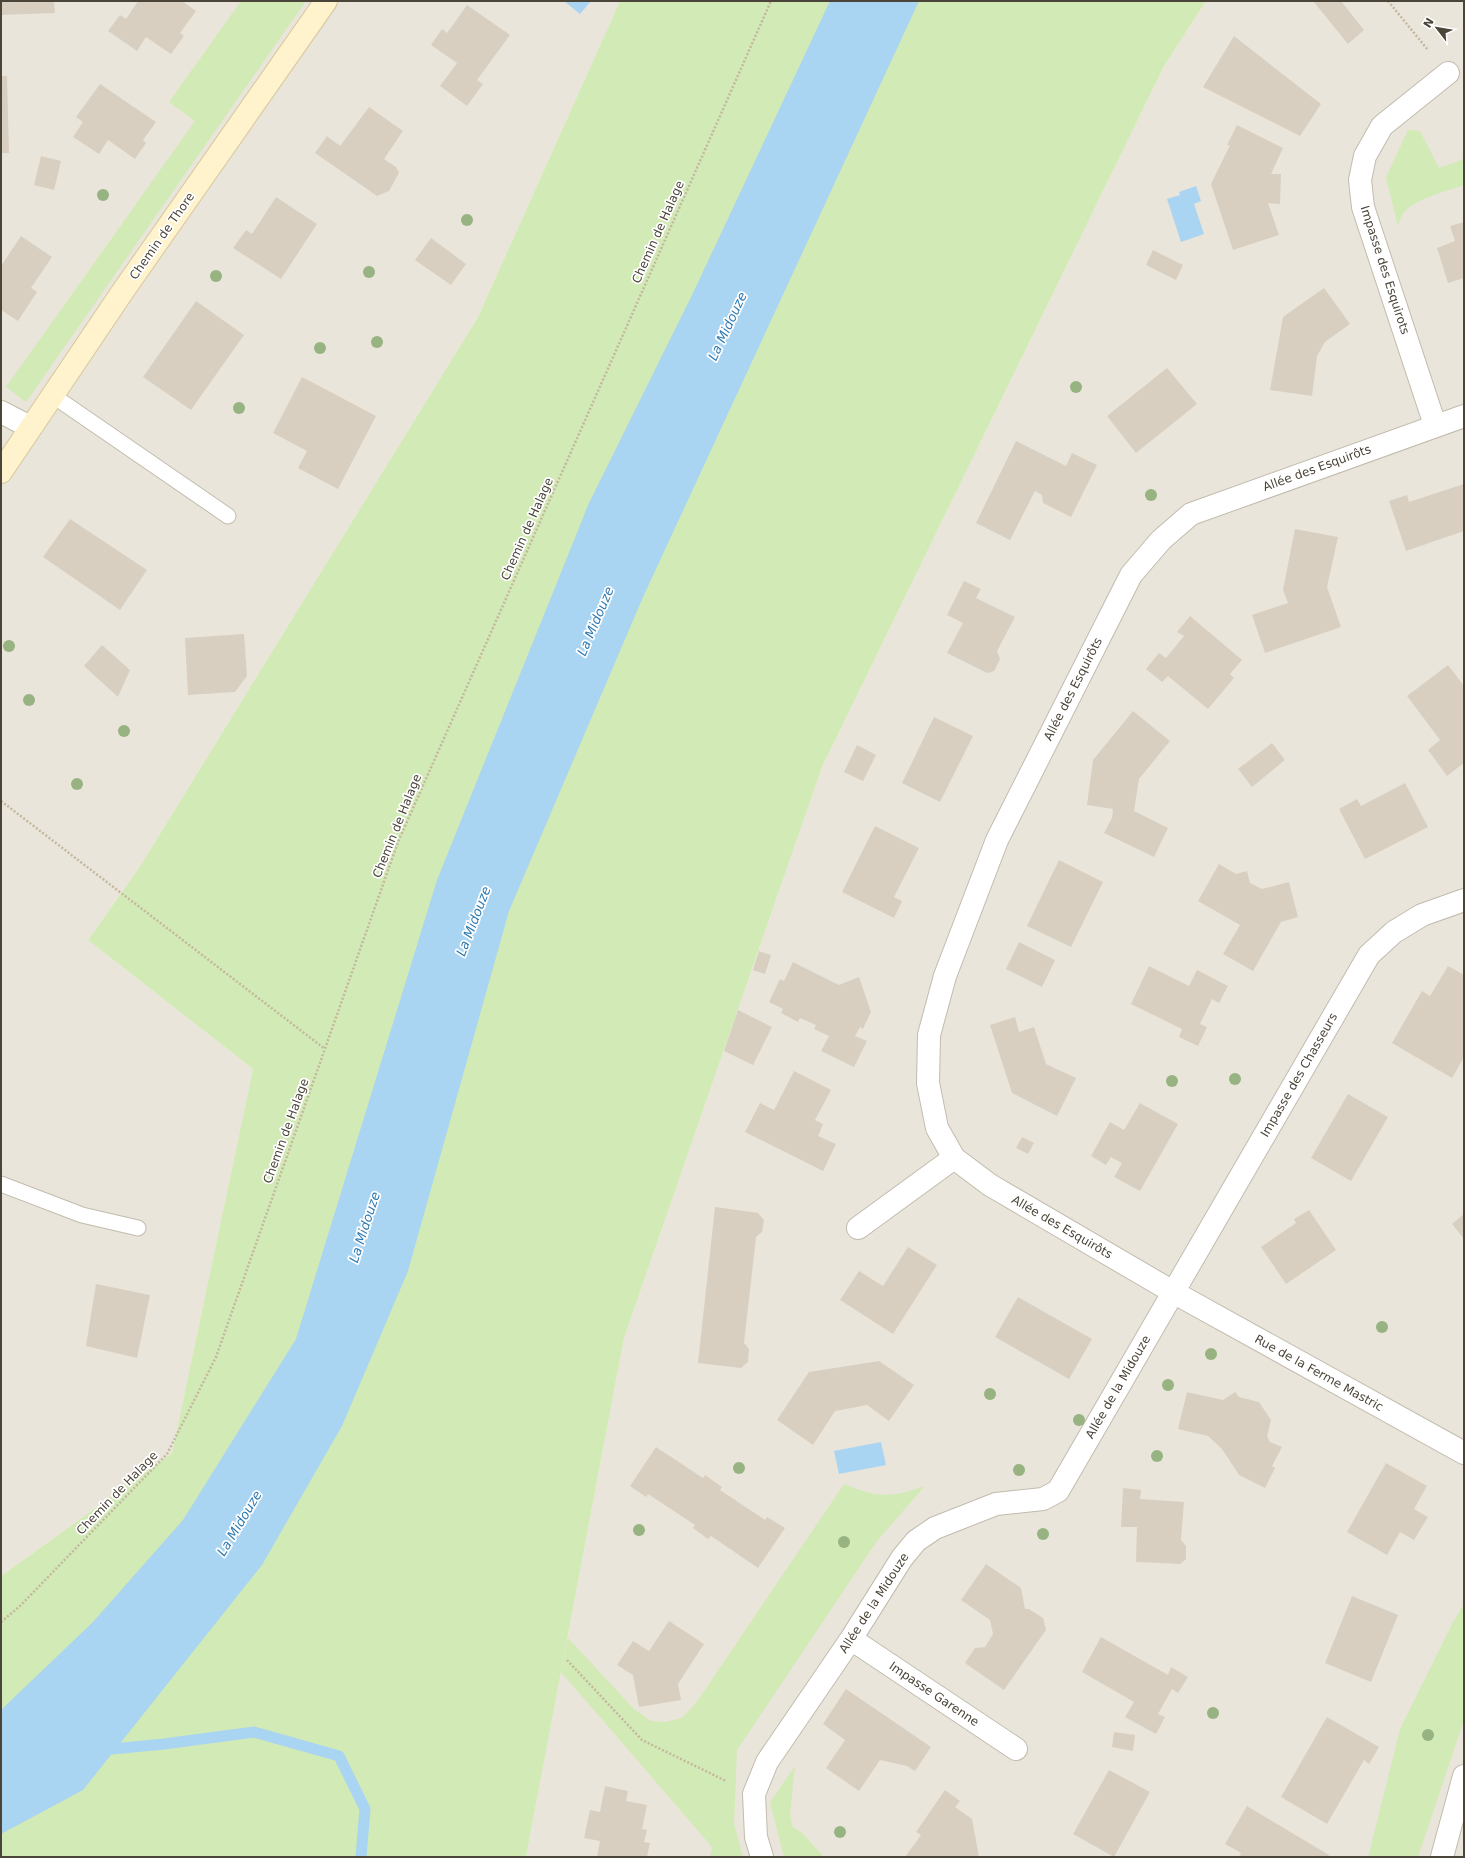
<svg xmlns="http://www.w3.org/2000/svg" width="1465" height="1858" font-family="'DejaVu Sans',sans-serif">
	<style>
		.residential { fill: #eae5da }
		.green { fill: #d2eab5 }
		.water { fill: #a9d4f2 }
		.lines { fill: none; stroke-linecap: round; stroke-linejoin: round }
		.stream { stroke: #a9d4f2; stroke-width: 11 }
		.building { fill: #d8cfc1 }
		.lane-casing { stroke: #c2bbae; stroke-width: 17 }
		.street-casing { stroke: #c2bbae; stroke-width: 24 }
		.secondary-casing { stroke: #d6c79b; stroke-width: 24 }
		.path { stroke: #c4b79f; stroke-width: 2.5; stroke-dasharray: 2 2; stroke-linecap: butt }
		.lane { stroke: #fff; stroke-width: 15 }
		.street { stroke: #fff; stroke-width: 22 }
		.secondary { stroke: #fff3cd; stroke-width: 22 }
		.tree { fill: #97b381 }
		.labels { text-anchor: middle; stroke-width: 3.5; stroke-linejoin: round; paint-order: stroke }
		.street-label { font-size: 12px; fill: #4b4439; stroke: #fff }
		.water-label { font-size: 13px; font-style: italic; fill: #2e7ab2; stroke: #fff }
	</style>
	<rect width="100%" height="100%" fill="#f6f3ec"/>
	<path class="residential" d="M1,1H620L478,317L139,868L88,940L253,1069L172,1453L1,1576Z
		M1206,1H1464V1857H526L624,1338L822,767L1164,66Z"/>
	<path class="green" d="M241,1H306L26,402L6,387L195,121L169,102Z
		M620,1H1206L1164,66L822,767L624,1338L526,1857H1V1576L172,1453L253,1069L88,940L139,868L478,317Z
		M1408,130L1420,131L1439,168L1464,159V185C1448,191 1410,200 1402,215C1400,219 1399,223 1398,227L1386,177Z
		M844,1484C877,1498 891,1498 925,1486L877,1541L737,1750L734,1824L743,1857H710L712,1847L561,1672L568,1638L634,1709L651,1721L665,1722L682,1718L696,1703Z
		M1464,1604V1720L1418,1857H1368L1400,1729L1452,1624Z
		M795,1766L790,1814L792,1826L803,1834L824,1857H784L770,1802Z"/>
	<path class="water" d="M564,1H591L580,14Z
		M830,1H919L643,597L509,911L408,1271L342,1426L262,1565L83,1790L1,1834V1710L93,1622L183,1520L296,1339L437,880L589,503L694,291Z
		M1196,186L1201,201L1194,204L1204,234L1181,242L1167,199L1180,195L1179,192Z
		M881,1442L886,1465L839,1474L834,1451Z"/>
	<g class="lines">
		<path class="stream" d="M101,1750L164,1744L254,1732L339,1756L365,1809L361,1857"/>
	</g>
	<path class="building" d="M1,1H54L55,13L1,15Z
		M138,1H182L196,11L180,33L184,36L171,54L146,37L137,51L108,31L120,15L126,19Z
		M1313,1H1341L1364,30L1348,44Z
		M467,5L510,35L477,80L483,84L467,106L440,86L457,63L431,45L442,29L447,33Z
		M1234,36L1321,104L1300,136L1203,87Z
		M1,76H7L9,153H1Z
		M100,84L156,122L143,140L146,143L135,159L108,140L99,154L73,137L83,122L76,117Z
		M369,107L403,131L384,159L396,167L399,173L389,191L377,196L315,153L327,136L340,146Z
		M1237,125L1283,148L1271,174H1281L1280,204L1268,203L1279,235L1233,250L1211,184L1230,145H1227Z
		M41,156L61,161L54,190L34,185Z
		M276,197L317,224L281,279L233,248L246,230L252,234Z
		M1464,222V278L1448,283L1437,248L1455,241L1450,226Z
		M21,236L52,257L31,288L37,292L18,321L1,310V266Z
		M431,238L466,264L451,285L415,260Z
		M1153,250L1183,265L1176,280L1146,265Z
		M1324,288L1350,324L1325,342L1317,356L1312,396L1270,390L1283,317Z
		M196,301L244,335L191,410L143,377Z
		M1167,368L1197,404L1136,453L1107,416Z
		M302,377L376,416L338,489L298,468L307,451L273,433Z
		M1016,441L1066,466L1072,453L1097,465L1071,517L1043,503L1042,495L1035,491L1010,540L976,523Z
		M1464,484V531L1406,551L1389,501L1407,495L1409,502Z
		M70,519L147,570L120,610L43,557Z
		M1295,529L1338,537L1327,587L1341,627L1265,653L1252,615L1288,603L1283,590Z
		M964,581L981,589L976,598L1015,617L997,651L1000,659L994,671L987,673L947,653L963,623L947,615Z
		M1190,616L1242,660L1230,674L1234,678L1208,709L1168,676L1162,682L1146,669L1159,653L1166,658L1184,636L1177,632Z
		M244,634L247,676L235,692L188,695L185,638Z
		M102,645L130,670L118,697L84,666Z
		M1448,665L1464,686V763L1447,776L1428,750L1440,740L1407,696Z
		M1133,711L1170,741L1139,779L1134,811L1168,828L1154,857L1104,833L1112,818L1113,809L1087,805L1093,760Z
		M934,717L973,736L940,802L902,783Z
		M1272,743L1285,760L1252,787L1238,769Z
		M857,745L876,755L863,781L844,772Z
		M1405,783L1428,827L1365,859L1339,809L1357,799L1361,806Z
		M875,826L919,848L894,897L902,901L894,918L842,892Z
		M1059,860L1103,882L1071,947L1027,926Z
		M1219,864L1236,874L1247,871L1250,883L1262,889L1289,882L1298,917L1281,922L1253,971L1223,954L1240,925L1198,901Z
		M1019,942L1055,960L1042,987L1006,969Z
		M759,951L771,955L765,974L753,970Z
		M793,962L839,985L859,977L871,1012L863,1029L860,1027L855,1036L867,1041L854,1067L821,1051L829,1036L814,1029L816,1025L800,1018L798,1022L781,1013L783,1009L769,1002L780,979L784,981Z
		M1149,966L1189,986L1197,970L1228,986L1219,1003L1212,999L1200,1024L1207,1027L1198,1046L1179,1037L1182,1029L1131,1004Z
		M1448,966L1464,975V1057L1452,1078L1392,1043L1422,991L1430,996Z
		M738,1010L772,1027L753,1065L724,1051Z
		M1015,1017L1019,1032L1034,1027L1046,1064L1076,1078L1057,1116L1012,1093L990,1025Z
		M794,1071L831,1090L815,1120L823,1124L818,1136L836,1144L823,1171L745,1132L760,1103L774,1110Z
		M1348,1094L1388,1117L1351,1181L1311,1158Z
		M1140,1103L1178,1124L1140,1191L1114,1177L1122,1163L1111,1157L1106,1165L1091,1156L1110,1122L1124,1130Z
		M1022,1137L1034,1143L1028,1154L1016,1148Z
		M715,1207L758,1213L764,1220L762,1232L756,1237L744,1343L749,1349L748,1362L741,1368L698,1363Z
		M1309,1210L1336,1250L1286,1284L1261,1247L1296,1223L1294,1219Z
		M1464,1214V1239L1452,1224Z
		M908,1247L937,1265L893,1334L840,1300L859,1271L883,1286Z
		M96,1284L150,1295L137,1358L86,1346Z
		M1018,1297L1092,1339L1069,1379L995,1337Z
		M879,1361L914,1385L889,1421L867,1405L835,1411L813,1445L777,1420L809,1372Z
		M1187,1392L1223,1400L1235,1392L1239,1397L1259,1402L1271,1420L1267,1436L1270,1442L1282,1447L1272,1466L1275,1468L1265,1488L1239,1475L1222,1449L1208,1436L1178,1429Z
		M656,1447L703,1478L705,1475L722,1487L720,1490L765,1520L767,1517L785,1528L758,1568L711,1536L708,1539L693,1528L695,1525L648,1494L646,1497L630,1486Z
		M1386,1463L1427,1486L1414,1509L1428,1517L1414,1540L1400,1532L1387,1555L1347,1532Z
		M1123,1488L1141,1490L1140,1499L1184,1502L1181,1540L1186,1546V1559L1180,1564L1136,1562L1137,1527H1121Z
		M986,1564L1021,1588L1025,1609H1029L1043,1618L1046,1630L1004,1690L965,1663L975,1648L985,1647L993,1634L990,1620L961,1600Z
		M1352,1596L1398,1615L1371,1682L1325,1663Z
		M669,1621L704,1644L678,1684L681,1700L639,1707L633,1675L617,1665L633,1641L649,1651Z
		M1101,1637L1168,1675L1171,1667L1188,1677L1178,1693L1172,1689L1158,1714L1165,1717L1156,1734L1125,1717L1134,1702L1082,1672Z
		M846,1689L931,1747L915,1771L907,1766L880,1760L859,1791L826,1768L845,1740L823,1724Z
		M1327,1717L1379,1747L1369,1764L1364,1760L1327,1824L1281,1797Z
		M1114,1732L1135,1735L1133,1751L1112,1747Z
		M1109,1770L1150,1792L1114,1857L1073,1834Z
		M605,1786L628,1791L626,1801L647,1805L642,1829L647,1830L644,1842L650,1843L647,1857H597L600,1841L584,1838L590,1810L600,1812Z
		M945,1790L960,1801L955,1807L972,1819L979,1857H905L921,1835L916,1832Z
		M1247,1806L1329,1855L1328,1857H1239L1241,1853L1225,1844Z"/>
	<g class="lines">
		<defs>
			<path id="lane" d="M52,395L228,516
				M1,1184L82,1215L138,1228"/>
			<path id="street" d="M1,412L30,427
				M1464,416L1191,514L1161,540L1131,575L997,840L945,976L929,1035L928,1083L937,1128L954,1158L990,1185L1173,1292L1464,1453
				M1435,425L1363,207L1360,180L1365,156L1382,126L1448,73
				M858,1228L954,1158
				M851,1639L1016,1749
				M762,1857L756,1837L754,1794L767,1762L851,1639L902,1558L916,1541L935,1528L996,1504L1043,1499L1058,1491L1369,955L1394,932L1422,915L1464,900
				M1442,1857L1464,1776"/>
			<path id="secondary" d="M1,472L123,291L326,1"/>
		</defs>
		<use href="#lane" class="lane-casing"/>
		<use href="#street" class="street-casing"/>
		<use href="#secondary" class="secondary-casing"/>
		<path class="path" d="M1388,1L1428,50
			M1,801L325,1049
			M1,1622L20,1606L167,1454L216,1357L398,842L771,1
			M567,1660L642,1740L726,1781"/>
		<use href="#lane" class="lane"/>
		<use href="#street" class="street"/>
		<use href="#secondary" class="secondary"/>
	</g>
	<g class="tree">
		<circle cx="103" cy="195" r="6"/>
		<circle cx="467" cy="220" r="6"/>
		<circle cx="369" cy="272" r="6"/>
		<circle cx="216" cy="276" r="6"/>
		<circle cx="377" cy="342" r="6"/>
		<circle cx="320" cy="348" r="6"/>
		<circle cx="1076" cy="387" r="6"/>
		<circle cx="239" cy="408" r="6"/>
		<circle cx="1151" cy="495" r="6"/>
		<circle cx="9" cy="646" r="6"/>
		<circle cx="29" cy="700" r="6"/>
		<circle cx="124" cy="731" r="6"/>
		<circle cx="77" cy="784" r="6"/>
		<circle cx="1235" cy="1079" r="6"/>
		<circle cx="1172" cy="1081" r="6"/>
		<circle cx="1382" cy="1327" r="6"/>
		<circle cx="1211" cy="1354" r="6"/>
		<circle cx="1168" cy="1385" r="6"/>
		<circle cx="990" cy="1394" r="6"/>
		<circle cx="1079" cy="1420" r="6"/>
		<circle cx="1157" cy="1456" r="6"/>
		<circle cx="739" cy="1468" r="6"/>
		<circle cx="1019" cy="1470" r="6"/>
		<circle cx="639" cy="1530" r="6"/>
		<circle cx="1043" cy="1534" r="6"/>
		<circle cx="844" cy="1542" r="6"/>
		<circle cx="1213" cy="1713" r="6"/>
		<circle cx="1428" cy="1735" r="6"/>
		<circle cx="840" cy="1832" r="6"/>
	</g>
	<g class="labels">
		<g class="street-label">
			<text transform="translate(658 232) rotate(-66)" y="4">Chemin de Halage</text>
			<text transform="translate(162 236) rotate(-55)" y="4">Chemin de Thore</text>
			<text transform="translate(1385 270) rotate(72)" y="4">Impasse des Esquirots</text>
			<text transform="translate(1317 468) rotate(-20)" y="4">Allée des Esquirôts</text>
			<text transform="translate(527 529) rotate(-66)" y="4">Chemin de Halage</text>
			<text transform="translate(1073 689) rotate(-63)" y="4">Allée des Esquirôts</text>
			<text transform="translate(397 826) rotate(-68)" y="4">Chemin de Halage</text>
			<text transform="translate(1299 1075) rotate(-60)" y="4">Impasse des Chasseurs</text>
			<text transform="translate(286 1131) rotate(-70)" y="4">Chemin de Halage</text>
			<text transform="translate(1062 1227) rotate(30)" y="4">Allée des Esquirôts</text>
			<text transform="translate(1319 1373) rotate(29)" y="4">Rue de la Ferme Mastric</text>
			<text transform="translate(1118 1387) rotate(-60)" y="4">Allée de la Midouze</text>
			<text transform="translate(117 1493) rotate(-46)" y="4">Chemin de Halage</text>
			<text transform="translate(874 1603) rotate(-57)" y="4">Allée de la Midouze</text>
			<text transform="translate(934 1694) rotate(34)" y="4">Impasse Garenne</text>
		</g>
		<g class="water-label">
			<text transform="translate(727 326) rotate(-65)" y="5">La Midouze</text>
			<text transform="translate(595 621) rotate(-67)" y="5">La Midouze</text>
			<text transform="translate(473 921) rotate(-69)" y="5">La Midouze</text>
			<text transform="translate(364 1227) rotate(-72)" y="5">La Midouze</text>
			<text transform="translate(239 1523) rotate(-59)" y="5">La Midouze</text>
		</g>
	</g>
	<rect width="1465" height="1858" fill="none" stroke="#4b4439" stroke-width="4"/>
	<g transform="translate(1437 28) rotate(301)" stroke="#ffffff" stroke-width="3" paint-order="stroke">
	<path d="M0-3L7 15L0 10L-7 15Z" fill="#4b4439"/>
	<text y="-6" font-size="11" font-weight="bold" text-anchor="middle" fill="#4b4439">N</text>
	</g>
</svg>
